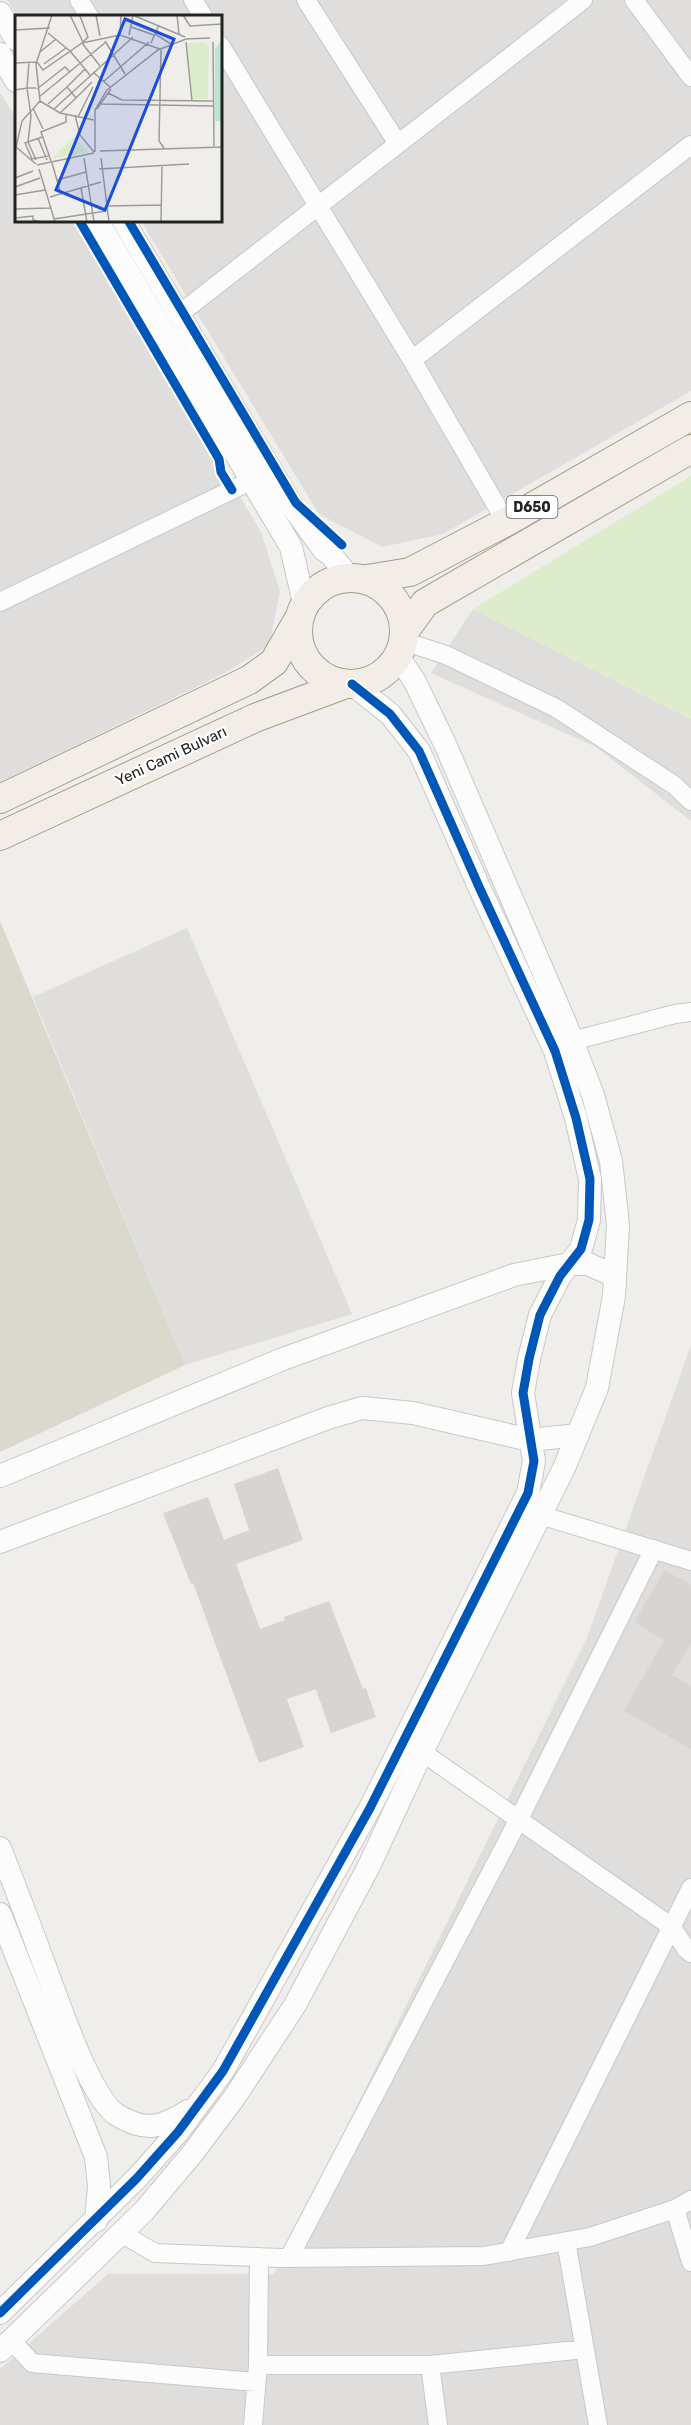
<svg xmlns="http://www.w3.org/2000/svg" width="691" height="2425" font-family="Rubik,sans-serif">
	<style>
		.residential { fill: #dfdedc }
		.construction { fill: #d9d9cd }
		.grass { fill: #ddeccb }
		.building { fill: #d7d4d2 }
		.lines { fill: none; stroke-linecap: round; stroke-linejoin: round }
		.minor-casing { stroke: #c9c8c7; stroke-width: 20 }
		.tertiary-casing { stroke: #c9c8c7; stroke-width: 24 }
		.primary-casing { stroke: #a79c86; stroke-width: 30 }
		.minor { stroke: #fdfcfc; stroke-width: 18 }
		.tertiary { stroke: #fdfcfc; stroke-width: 22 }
		.primary { stroke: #f3ede7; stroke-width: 28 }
		.cycleway-casing { stroke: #fff; stroke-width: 13 }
		.cycleway { stroke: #0057b8; stroke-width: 9 }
		.labels { text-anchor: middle; stroke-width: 4.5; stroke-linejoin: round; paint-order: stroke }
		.shield { fill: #fff; stroke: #646464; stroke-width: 1.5 }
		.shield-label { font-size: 14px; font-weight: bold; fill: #222 }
		.street-label { font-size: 15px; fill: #222; stroke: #fff }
		.inset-road { fill: none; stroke: #9e9c9b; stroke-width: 1.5 }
		.view { fill: #1d4ed8; fill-opacity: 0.15; stroke: #1d4ed8; stroke-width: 3 }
		.inset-edge { fill: none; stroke: #222; stroke-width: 3 }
	</style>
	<rect width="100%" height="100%" fill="#f0eeeb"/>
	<path class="residential" d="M7,0H691V391L443,534L382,547L319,514L141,221L220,220V16H17Z
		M0,92L16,119V220L76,221L261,532L280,591L269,646L223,674L0,782Z
		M473,609L691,719V821L596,747L431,673Z
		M187,928L352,1314L185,1365L33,997Z
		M691,1345V2425H0V2369L108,2274H274L587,1638Z"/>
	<path class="construction" d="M0,921L185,1365L0,1452Z"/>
	<path class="grass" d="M691,476V719L473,609Z"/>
	<path class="building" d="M278,1468L303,1540L236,1564L260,1629L285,1620L284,1617L329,1601L363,1689L366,1688L376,1717L331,1733L316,1689L287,1699L304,1747L259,1763L193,1583L191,1584L163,1513L208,1497L224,1540L249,1530L234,1484Z
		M665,1570L691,1585V1643L672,1675L691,1686V1749L624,1711L664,1640L634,1622Z"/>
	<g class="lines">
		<defs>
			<path id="minor" d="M79,0L89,16
				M193,0L203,16
				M306,0L398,144
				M634,0L691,77
				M220,45L412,360L506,522
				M178,315L583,0
				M412,360L691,145
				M0,602L263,475
				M403,641L446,655L556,708L674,785L691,801
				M572,1041L675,1014L691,1012
				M540,1515L691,1561
				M422,1752L672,1927L686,1949L691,1953
				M675,2209L691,2262
				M121,2233L155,2253L281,2258L484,2256L590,2237L675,2209L691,2200
				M566,2241L598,2425
				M509,2252L691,1888
				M289,2258L519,1819L654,1549
				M12,2341L32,2363L256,2382
				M258,2365H430L585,2349
				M430,2365L438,2425
				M253,2425L258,2365L259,2257"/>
			<path id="tertiary" d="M0,13L16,39
				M0,54L16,81
				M97,220L291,547L304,603
				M123,220L292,506L324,550L331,555L349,577
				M0,1476L283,1359L514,1275L569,1264H588L615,1276
				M0,1542L328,1418L362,1408L413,1413L530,1440L578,1435
				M0,1848C16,1889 32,1931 47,1972C59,2003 90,2098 117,2115C145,2132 161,2128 188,2111
				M0,1914L96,2157L99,2186L96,2221
				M0,2313L137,2178L178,2132L223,2071L370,1808L528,1493L534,1461L523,1393L529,1359L540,1315L560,1276L581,1249L589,1220L590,1179L576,1118L555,1051L480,889L419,751L390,714L352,684
				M0,2351L144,2211L192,2154L234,2098L295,2005L369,1866L422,1752L564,1468L597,1388L614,1296L618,1225L611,1161L593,1095L564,1020L445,744L415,682L398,656"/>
			<path id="primary" d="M298 631a53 53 0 1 1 106 0a53 53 0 1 1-106 0Z
				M367,579L410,572L506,522L691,416
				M404,632L425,603L691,449
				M0,799L249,680L274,662L298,620
				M0,836L255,718L346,684"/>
		</defs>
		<use href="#minor" class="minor-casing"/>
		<use href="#tertiary" class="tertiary-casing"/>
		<use href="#primary" class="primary-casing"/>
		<use href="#minor" class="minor"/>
		<use href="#tertiary" class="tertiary"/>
		<use href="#primary" class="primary"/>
		<defs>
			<path id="cycleway" d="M79,220L219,459L221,472L232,490
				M128,220L296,503L342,545
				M0,2313L137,2178L178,2132L223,2071L370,1808L528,1493L534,1461L523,1393L529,1359L540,1315L560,1276L581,1249L589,1220L590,1179L576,1118L555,1051L480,889L419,751L390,714L352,684"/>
		</defs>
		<use href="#cycleway" class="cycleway-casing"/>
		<use href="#cycleway" class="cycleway"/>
	</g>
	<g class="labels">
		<rect class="shield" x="506.5" y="496" width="51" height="22" rx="4.5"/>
		<g class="shield-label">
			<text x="532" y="512">D650</text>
		</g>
		<g class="street-label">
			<text transform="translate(171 756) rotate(-25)" y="5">Yeni Cami Bulvarı</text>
		</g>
	</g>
	<g transform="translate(15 15)">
		<rect width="207" height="207" fill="#f0eeeb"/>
		<path d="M188,27L194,31L193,84H177L171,28ZM60,122L74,138L36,144L56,125Z" fill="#ddeccb"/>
		<path d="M207,25V106H200V34Z" fill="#b7e6d2"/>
		<path class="inset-road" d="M55,0L68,27L73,22L65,1M81,0L85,21M162,0L164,19M168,0L175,11L207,9M120,1L170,22M116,12L139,20M0,15L35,13M33,18L55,36M140,19L156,29M105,20L106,0M114,20L118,0M90,26L110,59M171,27L177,86M198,27L199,131M67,28L85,51M136,28L144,10M146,35L144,126L149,133M55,36L75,60M25,37L41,24M14,47L12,73H21M0,48L22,47L28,55L67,28L105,20L145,34M29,49L51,33M78,57L95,72M88,67L134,27M22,74L50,52L55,57M0,75L12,73L16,101L13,127L21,145M93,78L107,85L198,86M24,82L91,27M61,83L77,67M25,86L45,98L79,105M33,89L52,72M86,89L198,91M18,93L28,114M39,94L118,22M82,94L96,74M45,98L61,83L52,72L70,54M60,100L65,120L79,137M63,102L78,72M27,122L10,128L17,144L34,141M23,123L32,145M1,132L7,106L25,86L21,49L37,0M1,132L21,149M85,136L207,132M80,137V95L92,75L143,35L171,24L195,23M69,143L79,207M86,143L94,207M36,146L26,117L51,107V100M37,148L46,179M22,150L79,138M24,154L40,207M84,154L174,149M0,163L18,156M42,165L71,157M0,172L25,163M66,173L72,207M0,180L30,175M35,182L86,167M91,191L146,190M0,194L35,193M0,203L18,201V205L27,207M39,204L91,196M146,207L147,150"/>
		<path class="view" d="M110,4L159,24L90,195L41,175Z"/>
		<rect width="207" height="207" class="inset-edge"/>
	</g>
</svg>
